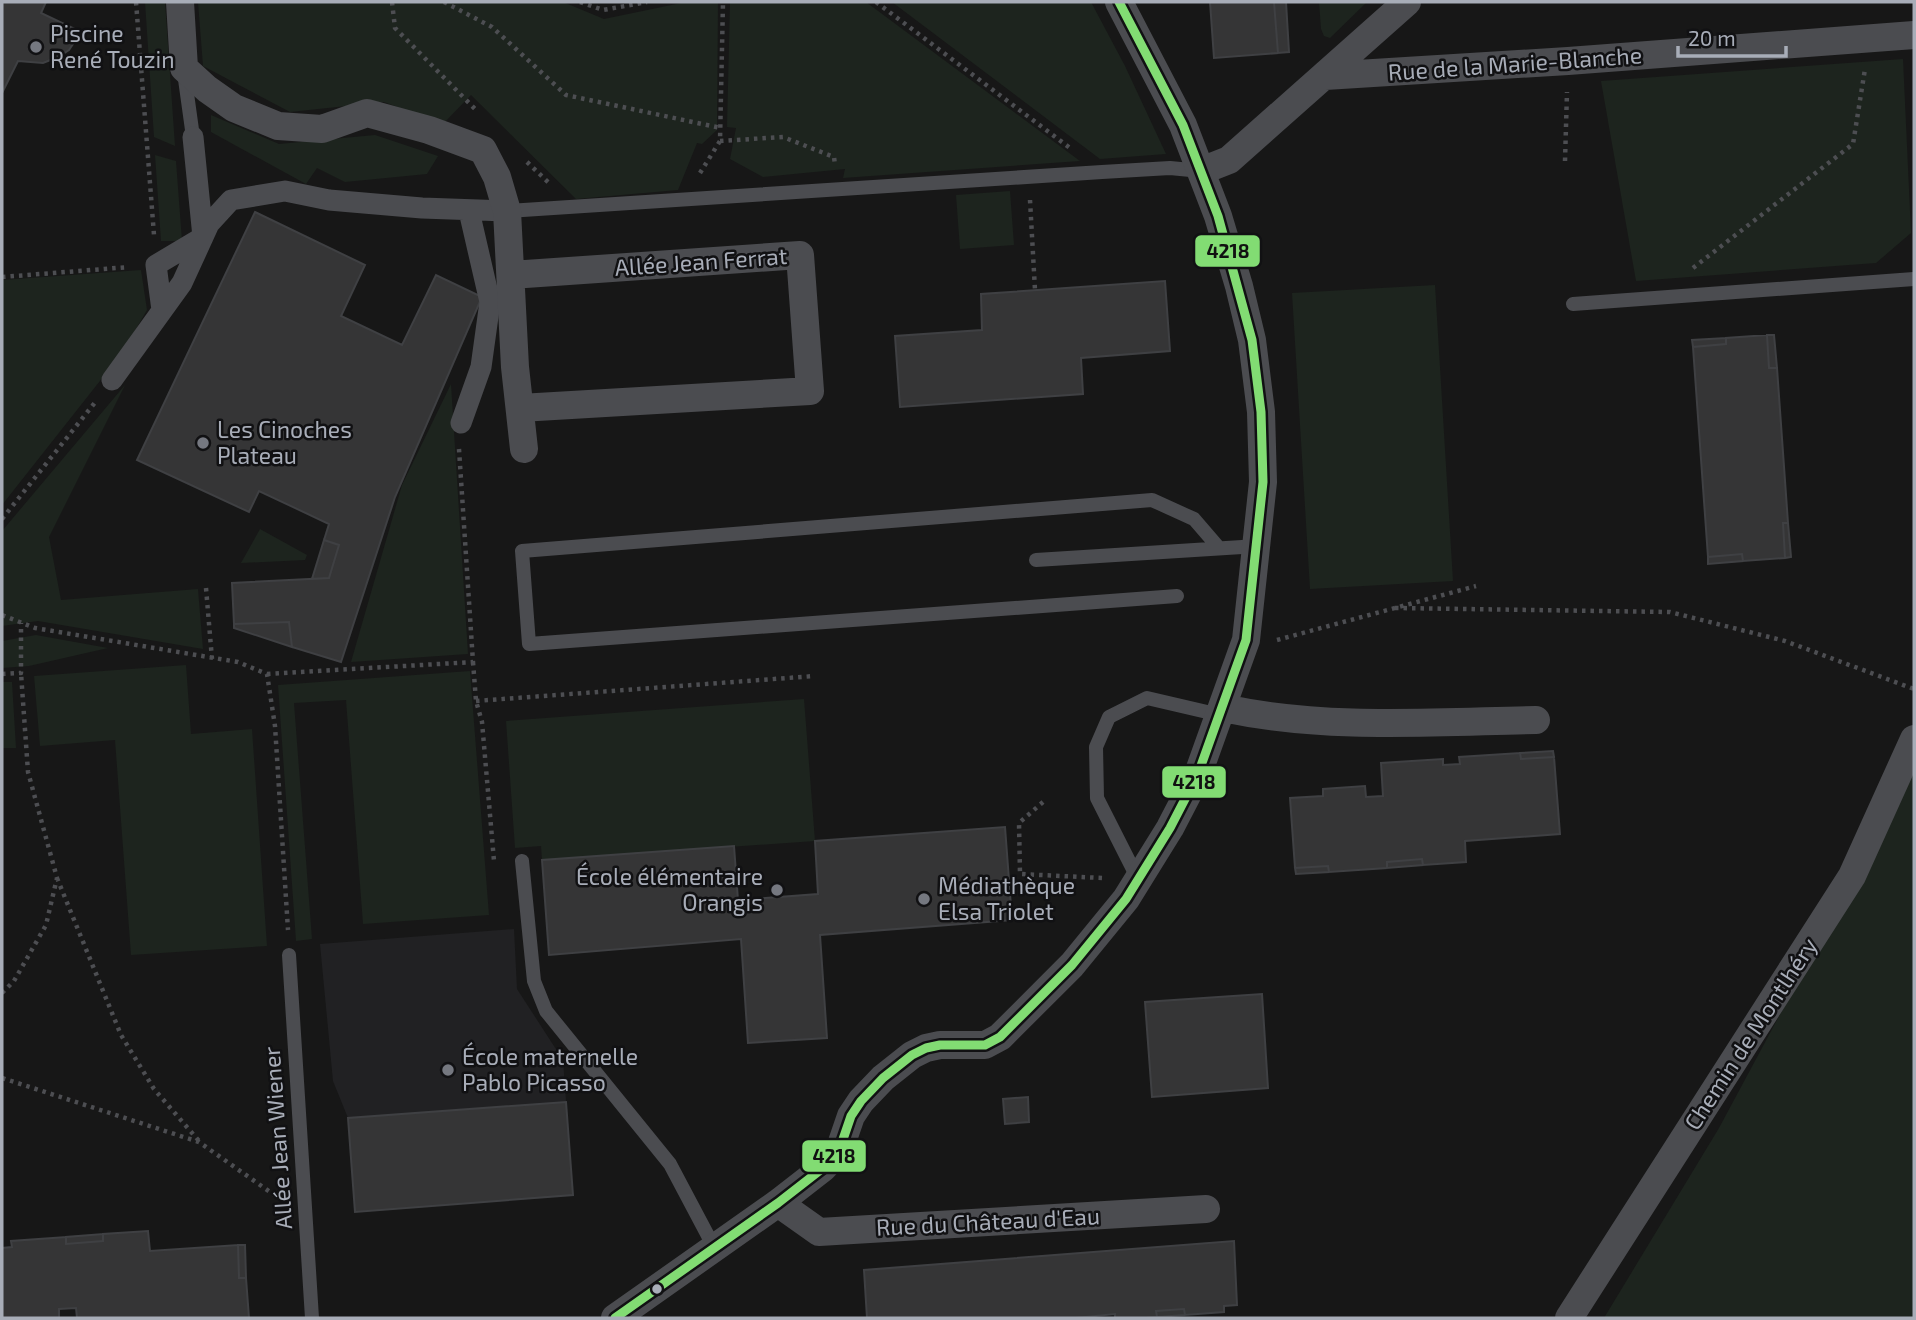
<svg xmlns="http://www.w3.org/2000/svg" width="1916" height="1320" font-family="'Exo 2',sans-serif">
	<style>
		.built { fill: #212123 }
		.green { fill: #1d241e }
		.building { fill: #353536; stroke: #3f4043; stroke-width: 2 }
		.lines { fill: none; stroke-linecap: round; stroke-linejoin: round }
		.path { stroke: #4d4e52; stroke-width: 4.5; stroke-dasharray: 3.5 5; stroke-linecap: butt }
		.service { stroke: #4b4c50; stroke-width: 14 }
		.pedestrian { stroke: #4b4c50; stroke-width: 21 }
		.minor { stroke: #4b4c50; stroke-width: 28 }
		.bus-1-casing { stroke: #111113; stroke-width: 14 }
		.bus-1 { stroke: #82dc73; stroke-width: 9 }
		.poi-dot { fill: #757880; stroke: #111113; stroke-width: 2.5 }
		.bus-dot { fill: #a8adb8; stroke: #111113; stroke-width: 2.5 }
		.labels { text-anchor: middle; stroke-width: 5; stroke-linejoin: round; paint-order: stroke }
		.poi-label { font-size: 23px; fill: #a8adb8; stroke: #111113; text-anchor: start }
		.street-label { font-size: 23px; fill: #a8adb8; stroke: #111113 }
		.line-badge { stroke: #111113; stroke-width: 2.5 }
		.pale-badge-label { font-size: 19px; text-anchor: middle; font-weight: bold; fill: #111 }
	</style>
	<rect width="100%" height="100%" fill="#171717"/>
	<path class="built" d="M514,929L517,989L563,1060L573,1195L355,1212L348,1118L333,1081L320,944Z"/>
	<path class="green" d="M145,2H165L175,146L154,137Z
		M198,2H563L604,19L686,2H718L717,130L702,144L697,143L678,190L576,199L471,95L443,124L384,102L290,112L203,66Z
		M730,2H866L1080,161L843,178L845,169L763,177L730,159L736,128L727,127Z
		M892,2H1091L1125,66L1166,154L1100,159Z
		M1319,2H1367L1330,38L1324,36L1321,29Z
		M1903,59L1911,233L1876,263L1636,281L1601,81Z
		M211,115L279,144L375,135L438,156L427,174L345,182L317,168L306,184L211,132Z
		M155,155L176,161L182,241H161Z
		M1010,191L1014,245L960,249L956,195Z
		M141,270L147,310L122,353L2,505V280Z
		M1435,285L1453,581L1310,589L1292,293Z
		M451,384L468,654L351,662L402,485Z
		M125,385L49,537L61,600L198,589L203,649L38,621L2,626V531Z
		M260,529L307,555L305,560L241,563Z
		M36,635L108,648L29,666L2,668V641Z
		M186,665L191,734L252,729L267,946L131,955L115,740L40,746L34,676Z
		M470,671L489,915L363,924L346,700L294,703L312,939L296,941L278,685Z
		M2,682H12L16,748H2Z
		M804,699L815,841L542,860L541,846L515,848L506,721Z
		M1914,765V1318H1604L1719,1128Z"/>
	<path class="building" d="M2,2H46L41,13L81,32L69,50L58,57L43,63L18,61L2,93Z
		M1210,2H1274L1278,53L1214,58Z
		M1274,2H1286L1289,52L1278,53Z
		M255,212L365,265L341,316L402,345L436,275L482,297L395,497L341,662L292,647L289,622L234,624L232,583L329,578L339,545L324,540L329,524L259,491L249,512L137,460Z
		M1165,281L1170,351L1081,358L1083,394L900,407L895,336L982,330L981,294Z
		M1767,335H1774L1777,368H1769Z
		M1767,335L1769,368H1777L1788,523H1783L1785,558L1743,561L1742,554L1708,557L1693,347L1726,344V338Z
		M1726,338V344L1693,347L1692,340Z
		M1783,523H1788L1791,557L1785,558Z
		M324,540L339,545L329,578L312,579Z
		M1742,554L1743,561L1708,564V557Z
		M289,622L292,647L234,628V624Z
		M1553,751L1554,757L1521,759L1520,753Z
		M1520,753L1521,759L1554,757L1560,834L1465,841L1466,862L1423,865L1422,859L1387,862V868L1329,872L1328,866L1295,868L1290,798L1323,796V789L1365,786L1366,797L1383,796L1381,763L1443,759V765L1460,764L1459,757Z
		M1005,827L1012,920L820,935L827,1038L748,1043L741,939L549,955L542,860L734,846L738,900L818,894L815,841Z
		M1422,859L1423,865L1387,868V862Z
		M1328,866L1329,872L1296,874L1295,868Z
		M1262,994L1268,1088L1152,1097L1145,1002Z
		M1028,1097L1029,1122L1005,1124L1003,1099Z
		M566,1102L573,1195L355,1212L348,1118Z
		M148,1231L150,1251L238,1245L239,1278H246L249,1318H77L76,1308L59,1309V1318H2V1248L12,1247L11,1241L66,1237V1244L103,1241V1234Z
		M103,1234V1241L66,1244V1237Z
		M1234,1241L1237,1305L1224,1306V1312L1185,1315L1184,1309L1156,1311L1157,1317L1145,1318H1115V1314L1075,1318H867L864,1270Z
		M238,1245H245L246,1278H239Z
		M1184,1309L1185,1315L1157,1317L1156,1311Z"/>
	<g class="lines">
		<path class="path" d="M136,2L154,235
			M392,2L395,28L477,111
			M444,2L492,27L566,95L721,128
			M580,2L603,10L647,2
			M876,2L1070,148
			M720,141L783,137L834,157L835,165
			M1565,161L1567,92
			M527,162L549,183
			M700,173L720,141L723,2
			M1030,200L1035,290
			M1693,268L1853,144L1865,69
			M2,277L129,267
			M2,519L97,400
			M206,588L212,659
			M1395,608L1670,612L1785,641L1914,689
			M2,615L35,628L238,662L267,674L275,726L288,930
			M1277,640L1476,586
			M473,662L476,701L482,722L494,861
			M2,674L21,673V623
			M267,674L473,662L459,449
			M476,701L815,676
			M1043,802L1019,823L1020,874L1102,878
			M57,878L121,1035L154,1089L199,1141
			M2,993L14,981L46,925L57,878L28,772L21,673
			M2,1078L199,1142L280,1199"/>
		<path class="service" d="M184,72L193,137
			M507,211L1102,172L1170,168L1201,171
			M1573,304L1914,279
			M1036,560L1258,546
			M1177,596L529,644L522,551L1152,500L1194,519L1219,548
			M522,861L534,981L546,1011L670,1164L715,1249
			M1138,879L1097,798L1096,747L1109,717L1147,698L1220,715
			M289,955L312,1318"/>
		<path class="pedestrian" d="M162,310L156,265L203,237L193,137
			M112,380L182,283L209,224L231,200L285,191L329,200L422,208L507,211
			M461,423L481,367L490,302L469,211"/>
		<path class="minor" d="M180,2L184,68L207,89L234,108L278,126L322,129L367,113L429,130L483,150L497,177L507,211L515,367L524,449
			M1325,76L1568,61L1914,35
			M1201,171L1229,160L1407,2
			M511,275L800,255L810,391L520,408
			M1223,708C1326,730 1432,722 1536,720
			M778,1203L819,1232L1206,1209
			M615,1318L778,1203L823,1168L839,1151L851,1116L861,1101L883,1078L912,1055L926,1048L940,1045H985L1000,1037L1072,965L1126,899L1170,828L1198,774L1246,640L1263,482L1261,412L1252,340L1239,286L1218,216L1183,125L1119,2
			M1569,1318L1852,876L1914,739"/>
		<defs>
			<path id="bus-1" d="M615,1318L778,1203L823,1168L839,1151L851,1116L861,1101L883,1078L912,1055L926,1048L940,1045H985L1000,1037L1072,965L1126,899L1170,828L1198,774L1246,640L1263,482L1261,412L1252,340L1218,216L1183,125L1119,2"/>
		</defs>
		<use href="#bus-1" class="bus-1-casing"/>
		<use href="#bus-1" class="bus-1"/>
	</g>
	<g class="poi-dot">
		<circle cx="36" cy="47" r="7"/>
		<circle cx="203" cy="443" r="7"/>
		<circle cx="777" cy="890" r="7"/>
		<circle cx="924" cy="899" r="7"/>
		<circle cx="448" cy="1070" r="7"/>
	</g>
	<circle class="bus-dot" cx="657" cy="1289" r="6"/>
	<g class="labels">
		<g class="poi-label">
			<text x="50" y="42">Piscine<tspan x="50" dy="26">René Touzin</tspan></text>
			<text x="217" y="438">Les Cinoches<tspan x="217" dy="26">Plateau</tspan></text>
			<text x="763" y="885" text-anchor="end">École élémentaire<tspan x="763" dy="26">Orangis</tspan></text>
			<text x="938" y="894">Médiathèque<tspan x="938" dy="26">Elsa Triolet</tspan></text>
			<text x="462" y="1065">École maternelle<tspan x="462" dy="26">Pablo Picasso</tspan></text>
		</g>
		<g class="street-label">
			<text transform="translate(1515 64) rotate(-4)" y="8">Rue de la Marie-Blanche</text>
			<text transform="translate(701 262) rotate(-4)" y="8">Allée Jean Ferrat</text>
			<text transform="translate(1751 1034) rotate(-57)" y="8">Chemin de Montlhéry</text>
			<text transform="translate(278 1138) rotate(-94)" y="8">Allée Jean Wiener</text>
			<text transform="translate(988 1222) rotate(-3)" y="8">Rue du Château d'Eau</text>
		</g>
	</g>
	<g class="line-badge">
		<rect x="1194" y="234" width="67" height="34" rx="7" fill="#82dc73"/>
		<rect x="1161" y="765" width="66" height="34" rx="7" fill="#82dc73"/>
		<rect x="801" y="1139" width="66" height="34" rx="7" fill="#82dc73"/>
	</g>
	<g class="pale-badge-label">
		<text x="1228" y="258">4218</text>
		<text x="1194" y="789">4218</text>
		<text x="834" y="1163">4218</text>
	</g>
	<rect width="1916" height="1320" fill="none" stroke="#a8adb8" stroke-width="7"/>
	<path d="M1678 46v10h108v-10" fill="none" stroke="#a8adb8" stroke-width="3.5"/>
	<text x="1688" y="46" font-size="21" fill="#a8adb8" stroke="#111113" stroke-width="5" paint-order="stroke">20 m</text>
</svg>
